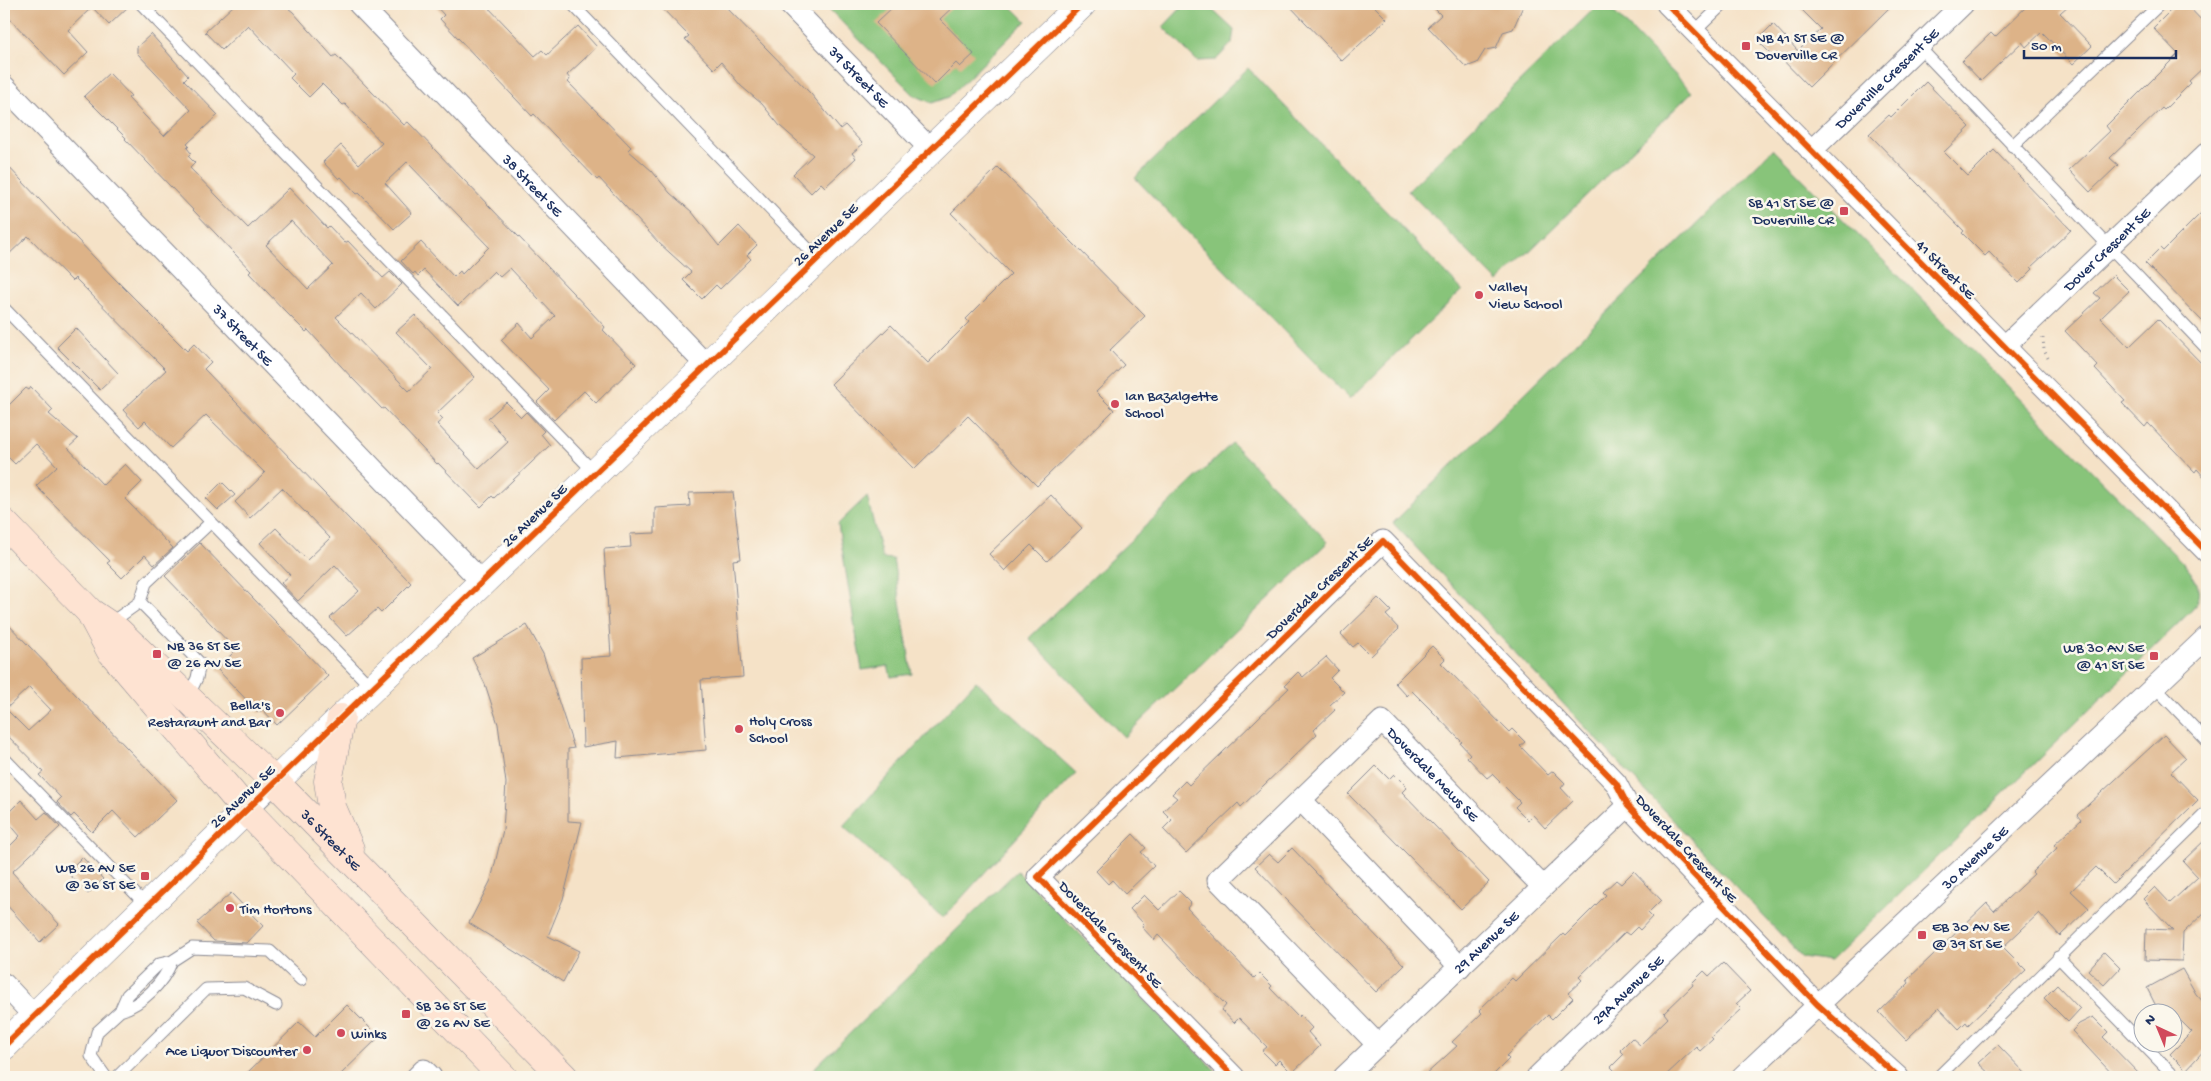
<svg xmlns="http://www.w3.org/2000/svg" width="2211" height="1081" font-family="'Gochi Hand',sans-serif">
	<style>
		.green { fill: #88c47a; stroke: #527a6c }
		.building { fill: #ddb388; fill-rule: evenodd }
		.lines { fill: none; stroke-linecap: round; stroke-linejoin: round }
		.service-casing { stroke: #888892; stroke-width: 13 }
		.minor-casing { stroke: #888892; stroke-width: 23 }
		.tertiary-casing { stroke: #888892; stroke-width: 29 }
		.secondary-casing { stroke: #888892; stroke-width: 29 }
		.path { stroke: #888892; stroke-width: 3; stroke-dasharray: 1 4; stroke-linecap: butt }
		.service { stroke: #fff; stroke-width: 11 }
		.minor { stroke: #fff; stroke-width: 21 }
		.tertiary { stroke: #fff; stroke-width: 28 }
		.secondary { stroke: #fee3d2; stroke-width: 28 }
		.cycleway-casing { stroke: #fbf7ec; stroke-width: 9 }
		.cycleway { stroke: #e8590c; stroke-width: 6 }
		.poi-dot { fill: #d1495b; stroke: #fbf7ec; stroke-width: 2 }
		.labels { text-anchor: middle; stroke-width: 5; stroke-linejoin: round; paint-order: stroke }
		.poi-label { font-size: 15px; fill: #1b2f5e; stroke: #fbf7ec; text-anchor: start }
		.street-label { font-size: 15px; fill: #1b2f5e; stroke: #fbf7ec }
	</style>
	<rect width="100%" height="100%" fill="#fbf7ec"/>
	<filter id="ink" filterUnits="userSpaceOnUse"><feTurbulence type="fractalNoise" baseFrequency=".02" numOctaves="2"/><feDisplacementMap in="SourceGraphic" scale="10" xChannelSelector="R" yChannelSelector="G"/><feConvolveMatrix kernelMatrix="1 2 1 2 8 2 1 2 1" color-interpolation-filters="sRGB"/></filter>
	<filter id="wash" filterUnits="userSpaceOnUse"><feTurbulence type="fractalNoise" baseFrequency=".0096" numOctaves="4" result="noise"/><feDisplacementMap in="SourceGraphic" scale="20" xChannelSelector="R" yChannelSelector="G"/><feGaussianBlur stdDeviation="1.12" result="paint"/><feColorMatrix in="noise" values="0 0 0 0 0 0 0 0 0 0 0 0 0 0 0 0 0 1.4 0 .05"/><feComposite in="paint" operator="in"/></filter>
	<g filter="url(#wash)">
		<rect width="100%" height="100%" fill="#f5e2c7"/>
		<path class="green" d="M824,4H1009L1026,21L949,97L932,103L914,95Z
			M1185,4H1206L1234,30L1232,43L1216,60L1197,61L1163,27Z
			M1599,4H1606L1692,92L1498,282L1408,191Z
			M1248,68L1462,290L1350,399L1135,178Z
			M1773,149L2184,564C2197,579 2204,591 2193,609L1831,961L1802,957L1393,523Z
			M1232,443L1328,542L1124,737L1029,638Z
			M867,496L882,558L893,559L912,674L891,677L888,666L862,670L838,524Z
			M976,681L1076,773L943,918L843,826Z
			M1017,871L1222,1077H805Z"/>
		<g id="blocks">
			<path class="building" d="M4,4H131L109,25L92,7L68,30L88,52L64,75L4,13Z
				M235,4H283L293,12L333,57L336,55L404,125L408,122L572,292L605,327L603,330L636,364L596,403L584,391L554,420L537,402L549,390L501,340L519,323L532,338L555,316L510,268L500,277L494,271L458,306L424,270L418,276L415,272L413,274L401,261L421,242L454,277L460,271L462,274L489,247L407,162L385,183L412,213L394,229L359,193L357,194L341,177L339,179L323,162L341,145L359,164L382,143L345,104L343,105L322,84L309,97L290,78L294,74L248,25L222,50L205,32Z
				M434,4H485L535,56L542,50L547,55L578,26L597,47L567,75L570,79L568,82L631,147L628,150L652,171L670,193L692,212L719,246L739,226L757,245L747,255L751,259L720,289L716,285L702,299L683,280L691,272L659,243L599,178L597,180L534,114L532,116L440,19L444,15Z
				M658,4H723L811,94L840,129L845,125L863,144L852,153L856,158L825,187L821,183L811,193L793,174L813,155L780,126L762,104L741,86L721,62L714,69L685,39L689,36Z
				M896,4H956L940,19L974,54L960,67L956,63L935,84L876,23Z
				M1288,4H1372L1387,19L1342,61Z
				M1430,4H1524L1513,29L1503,32L1496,48L1485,50L1477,63L1466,67L1428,27L1441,15Z
				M1796,4H1893L1809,87L1776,53L1773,56L1757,40L1773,24L1798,51L1821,29Z
				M2029,4H2070L2060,13L2092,46L2073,64L2042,32L2026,47L2022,42L1981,81L1962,61L1991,33L1995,37Z
				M2177,4H2186L2207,26V64L2189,81L2191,83L2164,110L2162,108L2110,158L2118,165L2090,192L2069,170L2110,131L2106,126L2178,54L2153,28Z
				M151,34L188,76L184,80L218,115L187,144L189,146L187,148L191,153L188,156L195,163L190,168L248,228L289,188L327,228L329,226L345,243L348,241L383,278L390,272L402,284L376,309L361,293L336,317L409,391L432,369L396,332L415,315L475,377L437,413L443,419L437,424L479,469L508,442L488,418L506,402L521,417L526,412L544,431L541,434L550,445L494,498L492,496L481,507L438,463L437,464L384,408L382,409L352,378L308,330L306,332L285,311L249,273L251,271L217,235L125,139L126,138L84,96L109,73L131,96L128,98L164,136L191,110L137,53V47ZM291,221L333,265L308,289L266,245Z
				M1926,82L1970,127L1944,152L1968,176L1994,150L2071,230L2031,267L2033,269L2019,283L1989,252L1985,256L1962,233L1964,231L1869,134L1889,115L1891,117Z
				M4,162L113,277L187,351L194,344L211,362L204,369L411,583L381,613L377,609L347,636L330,618L359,591L335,565L298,601L281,583L290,575L260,543L276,528L307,560L330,538L282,488L250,518L235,502L265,473L206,415L171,448L145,421L139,427L123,410L166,370L75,278L72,281L28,236L4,259Z
				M998,167L1145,316L1110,350L1124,365L1096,392L1114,410L1037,486L968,416L914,469L831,384L891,325L928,363L969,322L966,319L1011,274L951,213Z
				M2207,207V326L2145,263L2160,248L2163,251Z
				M2113,275L2129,291L2101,318L2129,347L2158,319L2207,369V480L2197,469L2195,472L2148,423L2145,427L2122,403L2125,401L2095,369L2098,366L2065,331L2100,298L2094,293Z
				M76,328L118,373L100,390L57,347Z
				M31,387L53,410L49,414L78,439L68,448L103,485L125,464L142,482L125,499L173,548L154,565L145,555L122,578L107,563L110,561L36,486L57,466L36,444L15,464L4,453V410L26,388L29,390Z
				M222,482L235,495L218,510L206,498Z
				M733,492L741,559L733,560L743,677L701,680L706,750L617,758L618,741L583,747L581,658L611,656L604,549L631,547L630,534L655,533V508L690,506L689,493Z
				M1051,495L1082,528L1047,561L1031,545L1005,571L989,554Z
				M200,543L328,676L277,725L262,709L259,713L217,669L236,650L165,576Z
				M1378,598L1391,611L1386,615L1399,629L1371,656L1358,643L1353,647L1341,634Z
				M4,620L177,800L138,837L113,811L92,832L74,814L71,817L57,802L61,798L39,775L43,772L4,732ZM29,687L51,710L28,731L6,709Z
				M527,625L543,654L574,748L568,749V821L582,822L563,899L548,936L579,951L563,982L469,923L491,880L503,830L506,783L498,724L485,684L472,658Z
				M1432,646L1445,659L1441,663L1509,732L1512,729L1525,742L1520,746L1548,775L1553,771L1565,783L1561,788L1573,801L1545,828L1533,815L1528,820L1515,807L1520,802L1492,774L1487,778L1467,757L1470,754L1460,743L1462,742L1432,711L1412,691L1407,696L1395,683Z
				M1326,657L1338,670L1330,678L1344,692L1330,705L1335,710L1314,730L1317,734L1264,785L1241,807L1238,803L1186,853L1163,829L1172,820L1163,811L1177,798L1172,794L1185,781L1189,785L1289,688L1285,685L1298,672L1303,677Z
				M2164,735L2186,758L2171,772L2198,800L2113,884L2096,867L2071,891L2089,908L2060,936L2039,913L2003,947L2026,970L1968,1025L1966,1022L1959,1029L1939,1008L1906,1040L1879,1012L1909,983L1907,980L1987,903L1994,911L2034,874L2032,872L2057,848L2054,845L2081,820L2077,815Z
				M1376,766L1389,779L1394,774L1407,787L1402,792L1489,882L1461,909L1348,794Z
				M21,800L38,819L46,812L60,827L12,872L59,924L40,942L4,902V852L20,836L4,817Z
				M1133,834L1146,848L1141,852L1154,866L1125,894L1112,880L1108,884L1096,871Z
				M2207,838V910L2183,933L2182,961L2145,960L2146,929L2173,930L2143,899L2155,887L2170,903L2198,877L2183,861Z
				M1292,848L1404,965L1376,992L1255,867L1269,854L1278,862Z
				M82,857L103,879L88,894L67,872Z
				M1634,871L1661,900L1648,913L1652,917L1640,930L1637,927L1629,935L1625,932L1579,977L1582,980L1568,993L1573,998L1552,1019L1548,1015L1506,1056L1509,1059L1491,1077H1423L1457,1046L1452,1042L1482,1013L1479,1010L1512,978L1515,981L1563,934L1565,936L1606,895L1603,892L1616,880L1621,884Z
				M1179,891L1191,903L1187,908L1254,978L1259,973L1272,986L1270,988L1298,1017L1300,1015L1312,1028L1308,1032L1320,1046L1292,1073L1279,1060L1275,1064L1262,1051L1267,1047L1239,1018L1234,1023L1222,1010L1226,1005L1158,935L1154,940L1142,927L1144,924L1130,909L1144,895L1159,910Z
				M231,893L263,926L247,943L214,941L197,923Z
				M2104,952L2120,968L2104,985L2088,970Z
				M1723,963L1750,991L1736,1004L1741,1009L1711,1037L1713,1039L1700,1051L1696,1047L1664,1077H1621L1611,1067L1624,1054L1620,1050L1632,1038L1640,1045L1668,1018L1664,1013L1693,985L1692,983L1704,971L1709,976Z
				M2182,969L2196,994L2207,1006V1047L2186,1070L2170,1054L2192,1032L2174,1014H2160L2147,988Z
				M2057,985L2080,1009L2068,1022L2044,998Z
				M347,1005L379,1037L338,1077H243L299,1022L315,1037Z
				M2093,1017L2108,1032L2103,1037L2142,1077H2115L2072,1031L2079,1024Z
				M1998,1045L2029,1077H1993L1978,1063Z"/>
		</g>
	</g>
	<g filter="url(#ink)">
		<use href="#blocks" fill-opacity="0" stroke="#888892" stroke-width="1"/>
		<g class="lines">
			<defs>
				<path id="service" d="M141,4L595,473
					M572,4L818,259
					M1694,32L1723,4
					M1919,47L2207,349
					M2012,146L2160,4
					M4,308L372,688
					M140,602L146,583L211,522
					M109,624L140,602L200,663L197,678L188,697
					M2155,687L2207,741
					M4,758L147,906
					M2058,957L2175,1077
					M120,1011C143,1004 163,983 172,961
					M106,1077L91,1056L97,1032L120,1011L127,995L159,964L172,961L192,948L270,951L301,980
					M117,1077L206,989L244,988L276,1005
					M1938,1077L2207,812"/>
				<g id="minor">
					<path id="s1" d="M359,4L707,366"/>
					<path id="s2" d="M789,4L931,150"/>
					<path d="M1667,4L2207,552"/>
					<path id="s3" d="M4,86L482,582"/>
					<path id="s4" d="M1811,151L1963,4"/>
					<path id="s5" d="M2006,345L2207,153"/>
					<path d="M1301,800L1460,967"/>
					<path d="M246,810L275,782"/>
					<path d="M4,984L34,1016"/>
					<path id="s6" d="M1378,1045L1218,880L1382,721L1543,887"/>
					<path d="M417,1077L424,1070L431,1077"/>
					<path d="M1234,1077L1038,877L1383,541L1616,783L1628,806L1817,1004L1898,1077"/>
					<path id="s7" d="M1344,1077L1628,806"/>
					<path id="s8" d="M1537,1077L1719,901"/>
					<path id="s9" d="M1742,1077L2207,637"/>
				</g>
				<path id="tertiary" d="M275,782L1082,4
					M4,1046L246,810"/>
				<g id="secondary">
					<path id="s10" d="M4,523L90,612L118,631L275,782L564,1077"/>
					<path d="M92,616L110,650L246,810L503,1077"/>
					<path d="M341,718L328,781L332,807L350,849"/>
				</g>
			</defs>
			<use href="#service" class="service-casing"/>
			<use href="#minor" class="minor-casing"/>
			<use href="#tertiary" class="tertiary-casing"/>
			<use href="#secondary" class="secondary-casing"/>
			<path class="path" d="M2043,338L2044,350L2049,360"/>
			<use href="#service" class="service"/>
			<use href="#minor" class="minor"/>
			<use href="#tertiary" class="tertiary"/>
			<use href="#secondary" class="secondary"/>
			<defs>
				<path id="cycleway" d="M1667,4L2207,552
					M4,1046L341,718L1082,4
					M1234,1077L1038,877L1383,541L1616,783L1628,806L1817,1004L1898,1077"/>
			</defs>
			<use href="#cycleway" class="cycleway-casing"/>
			<use href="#cycleway" class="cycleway"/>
		</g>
	</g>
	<g class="poi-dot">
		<rect x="1741" y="41" width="10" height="10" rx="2.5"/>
		<rect x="1839" y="206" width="10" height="10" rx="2.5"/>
		<circle cx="1479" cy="295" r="5"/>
		<circle cx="1115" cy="404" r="5"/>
		<rect x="152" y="649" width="10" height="10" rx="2.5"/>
		<rect x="2149" y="651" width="10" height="10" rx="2.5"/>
		<circle cx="280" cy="713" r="5"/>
		<circle cx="739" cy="729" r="5"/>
		<rect x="140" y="871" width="10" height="10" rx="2.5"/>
		<circle cx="230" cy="908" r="5"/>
		<rect x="1917" y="930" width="10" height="10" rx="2.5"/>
		<rect x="401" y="1009" width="10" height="10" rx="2.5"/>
		<circle cx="341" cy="1033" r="5"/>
		<circle cx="307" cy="1050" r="5"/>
	</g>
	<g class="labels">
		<g class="poi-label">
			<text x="1756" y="42">NB 41 ST SE @<tspan x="1756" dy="17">Doverville CR</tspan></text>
			<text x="1834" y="207" text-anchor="end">SB 41 ST SE @<tspan x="1834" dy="17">Doverville CR</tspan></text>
			<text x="1489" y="291">Valley<tspan x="1489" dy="17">View School</tspan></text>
			<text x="1125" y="400">Ian Bazalgette<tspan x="1125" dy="17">School</tspan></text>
			<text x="167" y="650">NB 36 ST SE<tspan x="167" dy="17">@ 26 AV SE</tspan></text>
			<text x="2144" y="652" text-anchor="end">WB 30 AV SE<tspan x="2144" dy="17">@ 41 ST SE</tspan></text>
			<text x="270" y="709" text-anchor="end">Bella's<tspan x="270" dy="17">Restaraunt and Bar</tspan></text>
			<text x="749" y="725">Holy Cross<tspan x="749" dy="17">School</tspan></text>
			<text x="135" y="872" text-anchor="end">WB 26 AV SE<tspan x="135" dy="17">@ 36 ST SE</tspan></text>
			<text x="240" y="913">Tim Hortons</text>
			<text x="1932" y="931">EB 30 AV SE<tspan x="1932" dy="17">@ 39 ST SE</tspan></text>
			<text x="416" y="1010">SB 36 ST SE<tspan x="416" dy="17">@ 26 AV SE</tspan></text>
			<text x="351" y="1038">Winks</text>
			<text x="297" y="1055" text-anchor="end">Ace Liquor Discounter</text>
		</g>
		<g class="street-label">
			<text dy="5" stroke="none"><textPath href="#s2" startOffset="101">39 Street SE</textPath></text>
			<text dy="5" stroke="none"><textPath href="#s4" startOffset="105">Doverville Crescent SE</textPath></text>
			<text dy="5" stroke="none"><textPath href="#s1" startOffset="251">38 Street SE</textPath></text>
			<text transform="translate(825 234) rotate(-44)" y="5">26 Avenue SE</text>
			<text dy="5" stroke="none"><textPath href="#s5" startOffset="139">Dover Crescent SE</textPath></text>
			<text transform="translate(1946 269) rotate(45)" y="5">41 Street SE</text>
			<text dy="5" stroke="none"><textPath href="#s3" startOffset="345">37 Street SE</textPath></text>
			<text transform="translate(534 515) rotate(-44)" y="5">26 Avenue SE</text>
			<text transform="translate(1319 587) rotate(-44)" y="5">Doverdale Crescent SE</text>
			<text dy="5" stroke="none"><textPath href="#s6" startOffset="532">Doverdale Mews SE</textPath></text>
			<text transform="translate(242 796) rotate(-44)" y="5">26 Avenue SE</text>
			<text dy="5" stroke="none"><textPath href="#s10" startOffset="456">36 Street SE</textPath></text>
			<text transform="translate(1687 848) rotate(47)" y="5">Doverdale Crescent SE</text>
			<text dy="5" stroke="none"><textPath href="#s9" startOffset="320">30 Avenue SE</textPath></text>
			<text transform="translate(1111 934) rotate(46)" y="5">Doverdale Crescent SE</text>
			<text dy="5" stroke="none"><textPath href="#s7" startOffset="196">29 Avenue SE</textPath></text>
			<text dy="5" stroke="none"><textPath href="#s8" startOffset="126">29A Avenue SE</textPath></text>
		</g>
	</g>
	<rect width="2211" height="1081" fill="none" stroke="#fbf7ec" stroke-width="20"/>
	<g transform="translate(2158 1028) rotate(316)"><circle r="24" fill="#fbf7ec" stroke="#a1a7b3"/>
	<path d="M0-4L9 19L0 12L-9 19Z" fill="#d1495b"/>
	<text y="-8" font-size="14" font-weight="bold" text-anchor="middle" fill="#1b2f5e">N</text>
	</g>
	<path d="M2024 50v8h152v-8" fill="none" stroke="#1b2f5e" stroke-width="2.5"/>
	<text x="2031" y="50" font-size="15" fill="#1b2f5e" stroke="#fbf7ec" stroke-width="4" paint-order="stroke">50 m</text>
</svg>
